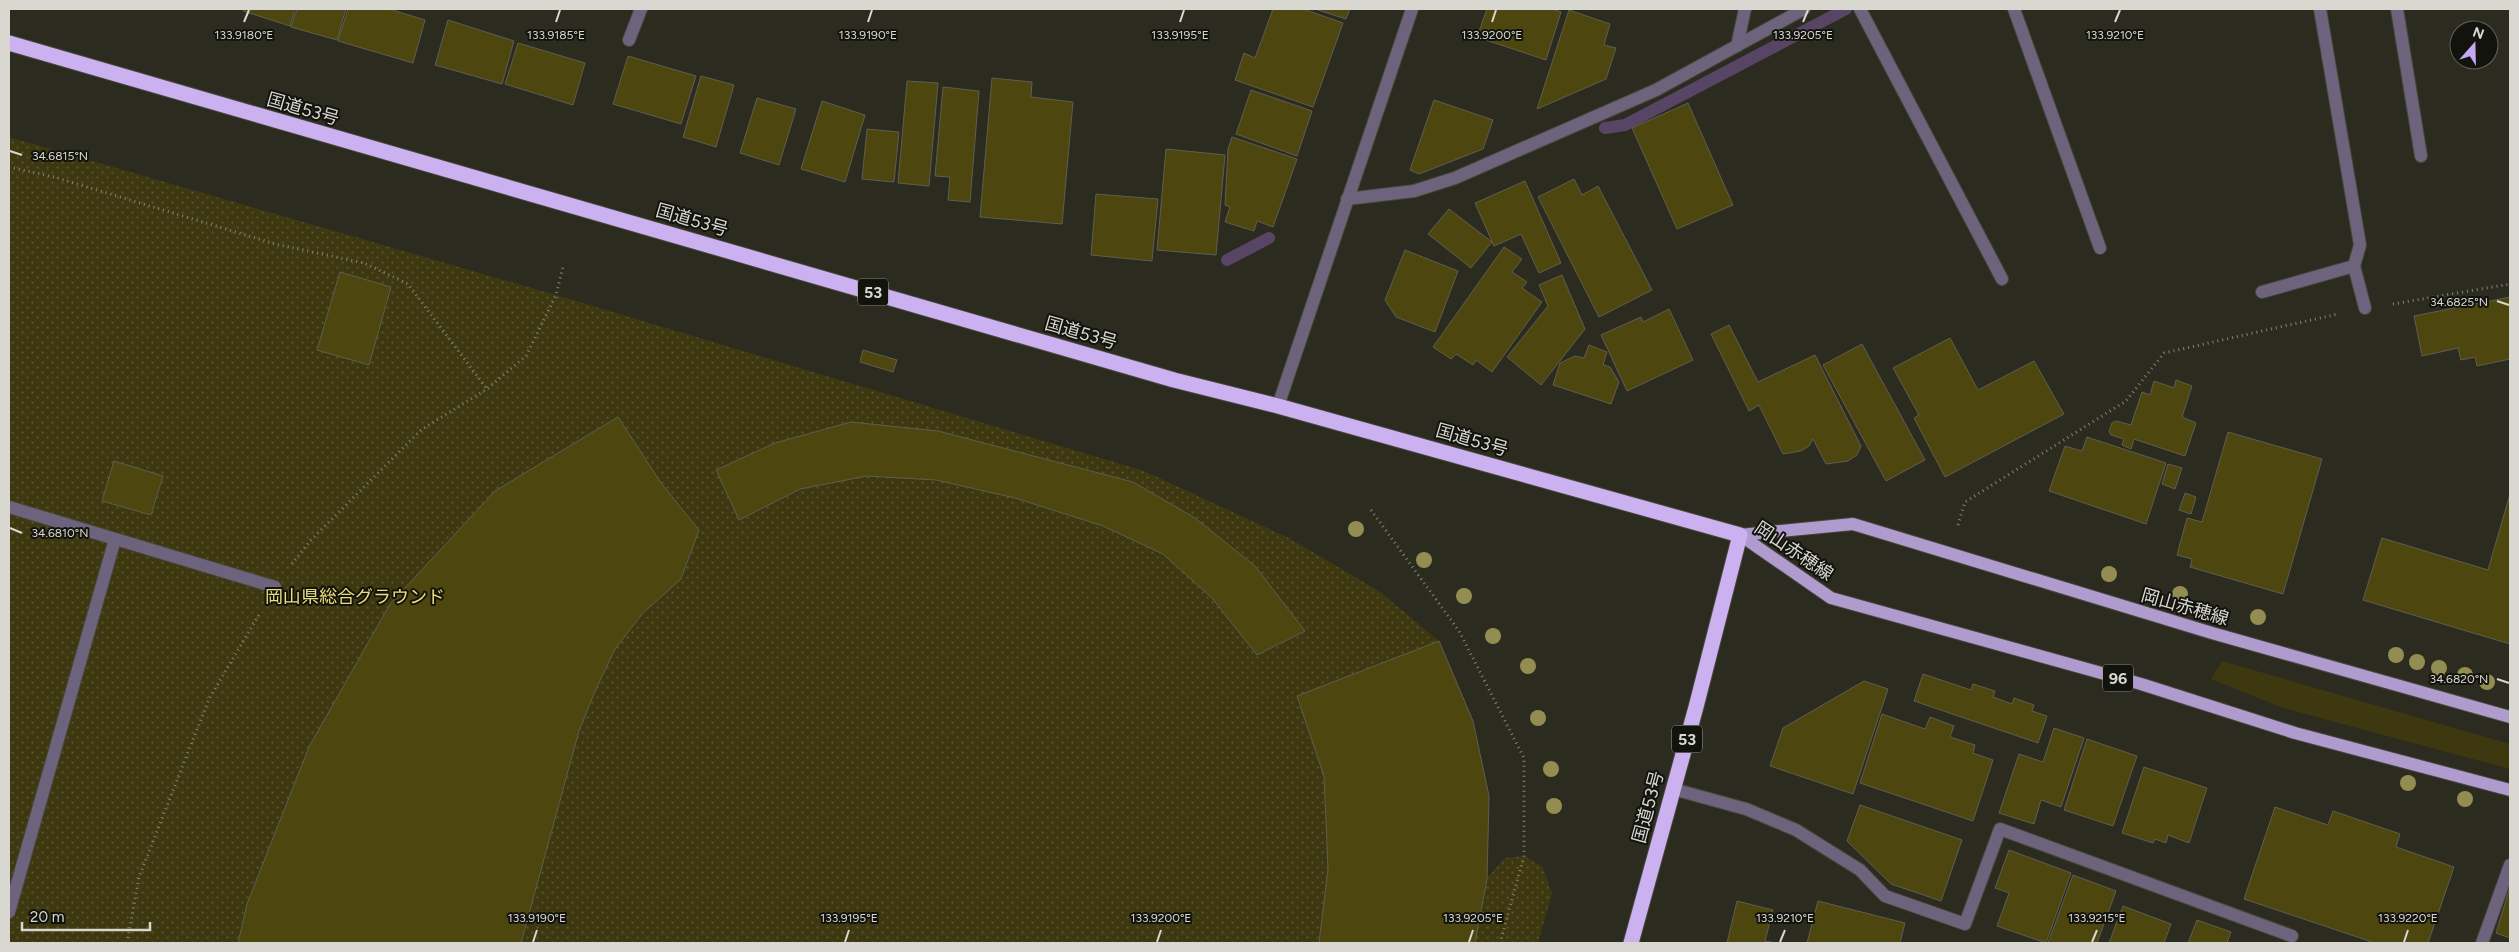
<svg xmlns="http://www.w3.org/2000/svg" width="2519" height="952" font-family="Figtree,'Noto Sans JP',sans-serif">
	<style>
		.grass { fill: #3d3810 }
		.park { fill: url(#park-dots) }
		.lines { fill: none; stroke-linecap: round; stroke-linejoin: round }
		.stream { stroke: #584566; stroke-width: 12 }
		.building { fill: #4d460f; stroke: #5f5e51 }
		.minor-casing { stroke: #48473b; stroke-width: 14 }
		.major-casing { stroke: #48473b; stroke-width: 14 }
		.highway-casing { stroke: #48473b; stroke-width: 17 }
		.path { stroke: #848379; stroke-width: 3; stroke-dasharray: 1 4; stroke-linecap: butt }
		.minor { stroke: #6d637c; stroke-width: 12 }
		.major { stroke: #b09bcf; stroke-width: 12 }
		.highway { stroke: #cbb1f0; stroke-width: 15 }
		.tree { fill: #948d51 }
		.ticks { fill: none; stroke: #d8d7d0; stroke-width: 2 }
		.labels { text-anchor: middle; stroke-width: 4; stroke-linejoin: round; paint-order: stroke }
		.shield { fill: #13130e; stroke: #9d9c96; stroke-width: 1 }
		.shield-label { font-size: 16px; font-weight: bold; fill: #d8d7d0 }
		.street-label { font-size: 18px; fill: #d8d7d0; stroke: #13130e }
		.park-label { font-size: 18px; fill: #eadd7a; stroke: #13130e }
		.ticks-label { font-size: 12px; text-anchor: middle; fill: #d8d7d0; stroke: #13130e; stroke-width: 4; stroke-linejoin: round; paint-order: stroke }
	</style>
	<defs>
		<pattern id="park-dots" width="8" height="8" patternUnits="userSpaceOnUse" patternTransform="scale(1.25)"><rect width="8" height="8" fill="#3d3810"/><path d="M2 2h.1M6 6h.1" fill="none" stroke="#585432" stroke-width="1.8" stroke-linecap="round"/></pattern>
	</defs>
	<rect width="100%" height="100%" fill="#2c2b1f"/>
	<path class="grass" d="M2222,661L2510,744V769L2283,708L2211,679Z"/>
	<path class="park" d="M9,137L556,295L1144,471L1289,538L1379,591L1439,641L1473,721L1489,796L1487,878L1505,858L1524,856L1543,867L1552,894L1538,943H9Z"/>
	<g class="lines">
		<path class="stream" d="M1605,128L1625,125L1846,9
			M1227,260L1269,238"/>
	</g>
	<path class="building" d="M244,9H295L290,26L243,11Z
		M297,9H346L337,40L291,27Z
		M348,9H389L425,20L413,63L338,41Z
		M1273,9H1303L1343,23L1313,107L1235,80L1244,53L1255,58Z
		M1315,9H1350L1346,19Z
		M1487,9H1552L1561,12L1546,60L1477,37Z
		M1569,10L1610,24L1604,45L1616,48L1606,79L1537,109Z
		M448,20L514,41L502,84L435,65Z
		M518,43L585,63L573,105L505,84Z
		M628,56L696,76L681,124L613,104Z
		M701,76L734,85L716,147L683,137Z
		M992,78L1032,82L1031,97L1073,102L1062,224L980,217Z
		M907,81L938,83L929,186L898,183Z
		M943,87L979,91L970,202L948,200L950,177L935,176Z
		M1251,90L1312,111L1297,156L1236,134Z
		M757,98L796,109L779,165L740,153Z
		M1434,100L1493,120L1483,149L1419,174L1410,170Z
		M822,101L865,115L845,182L801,169Z
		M1688,103L1733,205L1677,229L1632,128Z
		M867,129L899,132L894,182L862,179Z
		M1232,137L1297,159L1273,227L1257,221L1254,231L1225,222L1230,207L1225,205L1228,149Z
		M1166,149L1225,155L1216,255L1157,250Z
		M1574,179L1582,195L1598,186L1652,290L1599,317L1538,197Z
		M1525,181L1561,263L1539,273L1521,234L1494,246L1475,203Z
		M1096,194L1158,199L1152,261L1091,255Z
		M1449,209L1492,242L1471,268L1428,234Z
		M1504,247L1522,259L1512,272L1527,282L1522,288L1542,302L1492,372L1476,360L1473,365L1456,354L1451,359L1433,347Z
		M1405,250L1458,271L1435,332L1396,317L1385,300Z
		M340,272L391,287L369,365L317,350Z
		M1562,275L1585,329L1541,385L1507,357L1548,306L1539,285Z
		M2510,297V359L2477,366L2475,357L2461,360L2458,348L2422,356L2414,316Z
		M1669,309L1693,360L1627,391L1601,335L1641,317L1643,322Z
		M1729,325L1758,382L1815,355L1861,446L1857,455L1848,461L1826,464L1813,439L1809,446L1801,451L1783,454L1759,405L1749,411L1711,334Z
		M1950,338L1978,390L2034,361L2064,414L1945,477L1914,418L1919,415L1893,368Z
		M1862,344L1925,460L1886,481L1823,365Z
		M1589,345L1607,352L1603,365L1610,367L1619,382L1611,404L1553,385L1560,363L1575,356L1584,358Z
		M863,350L897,360L893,372L860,362Z
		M2176,380L2192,386L2182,417L2196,423L2185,456L2134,439L2131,449L2122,445L2124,439L2111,435L2109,431L2112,423L2116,421L2131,425L2142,392L2150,395L2154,381L2174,388Z
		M618,417L661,483L699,530L681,579L643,613L615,649L596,689L579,731L521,943H238L247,904L309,747L390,604L495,491Z
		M851,422L938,431L1133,482L1195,518L1255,566L1305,631L1257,655L1212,598L1163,554L1103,526L1015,498L936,480L867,476L800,489L739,520L716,470L775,443Z
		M2228,432L2322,459L2283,594L2190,567L2192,559L2177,555L2187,518L2202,522Z
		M2087,437L2166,463L2146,524L2049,491L2065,446L2082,451Z
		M114,461L163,476L151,515L102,501Z
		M2168,464L2182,468L2175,489L2162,484Z
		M2185,493L2196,497L2191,514L2179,510Z
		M2510,494V644L2363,600L2382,538L2488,570Z
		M1439,641L1473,721L1489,796L1487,879L1475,943H1319L1328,869L1324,776L1297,696Z
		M1923,674L1971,690L1973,684L1995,691L1993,697L2012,704L2014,698L2034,705L2032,711L2047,716L2038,743L1914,701Z
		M1864,681L1888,689L1853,794L1770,766L1783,728Z
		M1882,714L1925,729L1930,717L1954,726L1950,737L1975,745L1973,753L1993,760L1973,821L1860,783Z
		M2054,728L2084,738L2061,807L2041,800L2034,824L1999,813L2019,754L2043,762Z
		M2087,739L2137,756L2113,826L2064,810Z
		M2144,767L2207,788L2189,843L2168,835L2166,843L2155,839L2153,843L2122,833Z
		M1860,805L1962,840L1941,901L1891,884L1847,841Z
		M2275,807L2328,825L2333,811L2400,834L2396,847L2454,867L2428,943H2375L2244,899Z
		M2009,850L2071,873L2046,943L1997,926L2009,893L1995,888Z
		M2073,875L2116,891L2097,943H2048Z
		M2510,887V938L2496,933Z
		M1737,901L1773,910L1765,941L1776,943H1727Z
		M1818,901L1905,923L1900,943H1807Z
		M2123,906L2171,924L2164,943H2109Z
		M2197,920L2231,932L2227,943H2188Z"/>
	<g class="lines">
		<defs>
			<path id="minor" d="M1860,9L2002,279
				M2014,9L2100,248
				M2397,9L2421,156
				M629,40L641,9
				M1737,46L1745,9
				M1347,199L1414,191L1455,178L1656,90L1804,9
				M2354,266L2365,308
				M2262,292L2354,266L2360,245L2320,9
				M1278,406L1412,9
				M9,507L275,587
				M1673,789L1746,809L1796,830L1860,870L1885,896L1965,924L2000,829L2292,936
				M9,912L115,539
				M2482,943L2510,865"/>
			<path id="major" d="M1740,535L1831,598L2141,684L2295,733L2510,790
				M1740,535L1853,524L2212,633L2510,717"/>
			<path id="highway" d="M9,43L1174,380L1278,406L1740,535L1696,707L1631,943"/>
		</defs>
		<use href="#minor" class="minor-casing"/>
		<use href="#major" class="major-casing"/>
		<use href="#highway" class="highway-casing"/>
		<path class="path" d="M9,167L54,177L275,244L364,263L408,284L487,389
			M2393,304L2510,284
			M1371,510L1459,631L1524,758V856L1500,943
			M1958,525L1965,502L2126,401L2164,353L2338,314
			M292,564L311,540L421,430L487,389L526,356L556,295L563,267
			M127,943L139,877L209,699L260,613"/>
		<use href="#minor" class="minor"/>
		<use href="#major" class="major"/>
		<use href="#highway" class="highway"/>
	</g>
	<g class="tree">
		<circle cx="1356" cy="529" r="8"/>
		<circle cx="1424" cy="560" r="8"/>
		<circle cx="2109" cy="574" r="8"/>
		<circle cx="2180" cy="594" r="8"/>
		<circle cx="1464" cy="596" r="8"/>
		<circle cx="2258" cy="617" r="8"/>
		<circle cx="1493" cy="636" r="8"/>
		<circle cx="2396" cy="655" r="8"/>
		<circle cx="2417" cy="662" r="8"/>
		<circle cx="1528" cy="666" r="8"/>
		<circle cx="2439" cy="668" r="8"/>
		<circle cx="2465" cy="675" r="8"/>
		<circle cx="2487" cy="682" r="8"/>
		<circle cx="1538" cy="718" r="8"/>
		<circle cx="1551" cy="769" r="8"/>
		<circle cx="2408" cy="783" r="8"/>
		<circle cx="2465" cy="799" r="8"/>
		<circle cx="1554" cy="806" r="8"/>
	</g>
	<path class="ticks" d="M244,22L249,10M556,22L560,10M868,22L872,10M1180,22L1184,10M1492,22L1496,10M1803,22L1808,10M2115,22L2120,10M10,151L22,155M2497,301L2509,305M10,528L22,533M2497,679L2509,683M533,942L537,930M845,942L849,930M1157,942L1161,930M1469,942L1473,930M1780,942L1785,930M2092,942L2097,930M2404,942L2408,930"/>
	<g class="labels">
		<g class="shield">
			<rect x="858" y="278.5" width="30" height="27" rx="4"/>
			<rect x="2103" y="664.5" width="30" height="27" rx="4"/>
			<rect x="1672" y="725.5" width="30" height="27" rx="4"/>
		</g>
		<g class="shield-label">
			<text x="873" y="298">53</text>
			<text x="2118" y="684">96</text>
			<text x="1687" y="745">53</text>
		</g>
		<g class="street-label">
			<text transform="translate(303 109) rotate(16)" y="6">国道53号</text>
			<text transform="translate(692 220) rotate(16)" y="6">国道53号</text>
			<text transform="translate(1081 333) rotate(16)" y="6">国道53号</text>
			<text transform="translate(1472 440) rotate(16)" y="6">国道53号</text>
			<text transform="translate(1794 551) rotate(34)" y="6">岡山赤穂線</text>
			<text transform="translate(2185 607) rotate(16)" y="6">岡山赤穂線</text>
			<text transform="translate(1648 807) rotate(-75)" y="6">国道53号</text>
		</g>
		<g class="park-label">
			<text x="355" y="603">岡山県総合グラウンド</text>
		</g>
	</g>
	<g class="ticks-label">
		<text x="244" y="39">133.9180°E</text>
		<text x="556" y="39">133.9185°E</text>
		<text x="868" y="39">133.9190°E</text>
		<text x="1180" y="39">133.9195°E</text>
		<text x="1492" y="39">133.9200°E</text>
		<text x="1803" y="39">133.9205°E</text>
		<text x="2115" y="39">133.9210°E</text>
		<text x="60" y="160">34.6815°N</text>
		<text x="2459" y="306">34.6825°N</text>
		<text x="60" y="537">34.6810°N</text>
		<text x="2459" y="683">34.6820°N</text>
		<text x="537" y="922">133.9190°E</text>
		<text x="849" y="922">133.9195°E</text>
		<text x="1161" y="922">133.9200°E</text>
		<text x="1473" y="922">133.9205°E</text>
		<text x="1785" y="922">133.9210°E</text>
		<text x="2097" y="922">133.9215°E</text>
		<text x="2408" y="922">133.9220°E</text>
	</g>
	<rect width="2519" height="952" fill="none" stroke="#d8d7d0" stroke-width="20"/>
	<g transform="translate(2474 45) rotate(20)"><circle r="24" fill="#13130e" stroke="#62615c"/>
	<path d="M0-4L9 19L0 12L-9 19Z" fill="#c5a6f1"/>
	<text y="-8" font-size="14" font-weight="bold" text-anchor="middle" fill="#d8d7d0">N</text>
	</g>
	<path d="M22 922v8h128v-8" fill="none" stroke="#d8d7d0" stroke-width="2.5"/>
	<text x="30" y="922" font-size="15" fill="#d8d7d0" stroke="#13130e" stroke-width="4" paint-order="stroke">20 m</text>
</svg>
